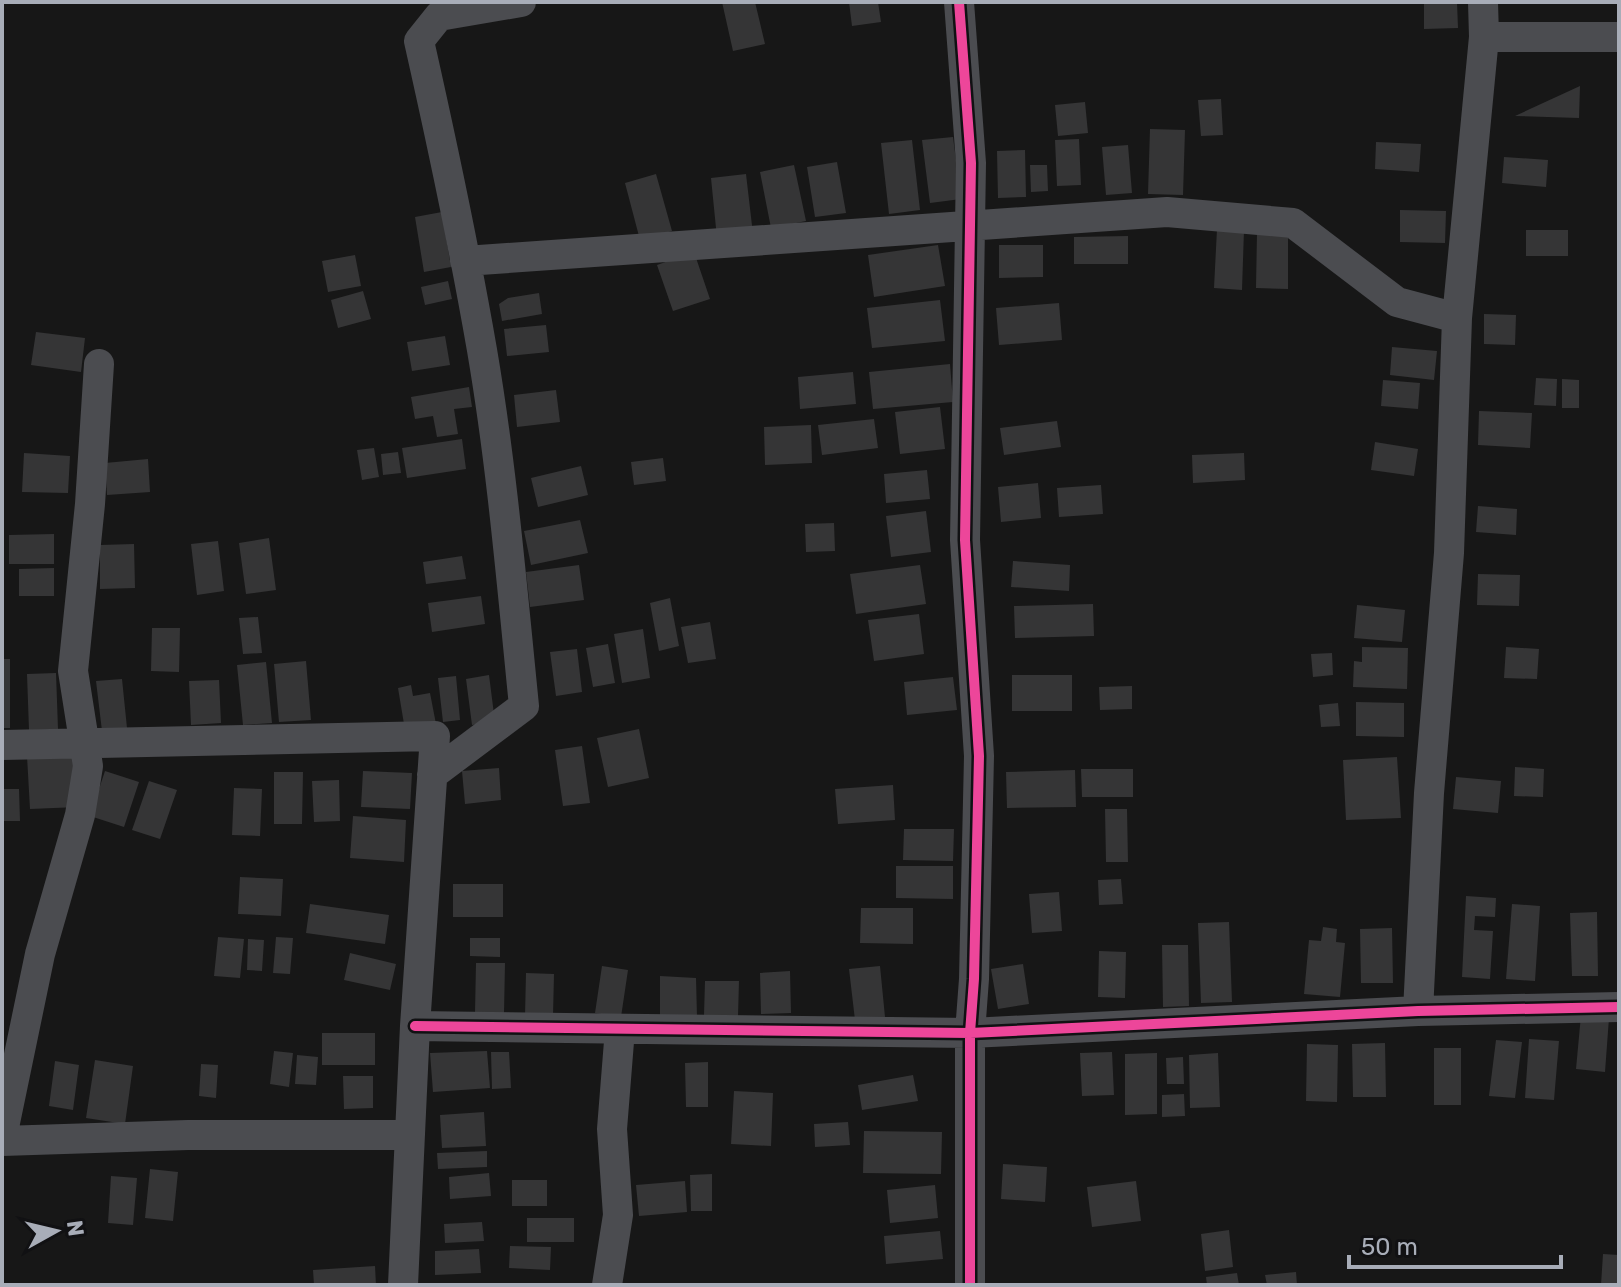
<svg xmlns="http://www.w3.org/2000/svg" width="1621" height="1287" font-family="Rubik,sans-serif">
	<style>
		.building { fill: #353536 }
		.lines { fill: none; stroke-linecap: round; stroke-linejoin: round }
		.street { stroke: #4b4c50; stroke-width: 30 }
		.cycleway-casing { stroke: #111113; stroke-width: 15 }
		.cycleway { stroke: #ed469a; stroke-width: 10 }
	</style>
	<rect width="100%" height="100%" fill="#171717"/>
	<path class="building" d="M722,2H755L765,44L733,51Z
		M849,2H878L881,22L852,26Z
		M1424,2H1457L1458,28L1424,29Z
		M1580,86L1579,118L1515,116Z
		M1221,99L1223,135L1201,136L1198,100Z
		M1085,102L1088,133L1058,136L1055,105Z
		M1150,129L1185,130L1183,195L1148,194Z
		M953,137L961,199L930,203L922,140Z
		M1079,139L1081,185L1057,186L1055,140Z
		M912,140L920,210L889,214L881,143Z
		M1376,142L1421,144L1419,172L1375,169Z
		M1128,145L1132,193L1106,195L1102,147Z
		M1025,150L1026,197L998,198L997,151Z
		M1504,157L1548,160L1546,187L1502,183Z
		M837,162L846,213L815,217L807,167Z
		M794,165L806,221L771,228L760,172Z
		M1030,165H1047L1048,191L1031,192Z
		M656,174L672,231L640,240L625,183Z
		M746,174L753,234L717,238L711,178Z
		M1400,210L1446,211L1445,243L1400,242Z
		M442,212L451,267L424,272L415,217Z
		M1217,229L1244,230L1242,290L1214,288Z
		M1526,230H1568V256H1526Z
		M1257,233L1288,234V289L1256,288Z
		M1128,236V264H1074V237Z
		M938,245L945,286L874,297L868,255Z
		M999,245H1043V277L999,278Z
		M694,252L710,299L673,311L657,265Z
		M355,255L361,286L328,292L322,261Z
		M448,281L452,299L425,305L421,287Z
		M363,291L371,319L338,328L331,300Z
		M539,293L542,314L502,321L499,304L508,298Z
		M940,300L945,341L872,348L867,308Z
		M1059,303L1062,340L999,345L996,308Z
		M1484,314L1516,315L1515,345L1484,344Z
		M546,325L549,352L507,356L504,329Z
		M36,332L85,338L81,372L31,365Z
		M445,336L450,365L412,371L407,342Z
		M1392,347L1437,351L1434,380L1390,375Z
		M950,364L953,402L873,409L869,372Z
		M853,372L856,404L800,409L798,377Z
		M1536,378L1557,379L1556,406L1534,405Z
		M1562,379L1579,380V408H1562Z
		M1383,380L1420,383L1418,409L1381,406Z
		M469,387L472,407L454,409L458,434L437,437L433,416L415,419L411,397Z
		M556,390L560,422L517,427L514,395Z
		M940,407L945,449L900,454L895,412Z
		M1479,411L1532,413L1530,448L1478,445Z
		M874,419L878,448L822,455L818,425Z
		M1057,421L1061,447L1004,455L1000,428Z
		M811,425L812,463L765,465L764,427Z
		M462,439L466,469L407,478L402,448Z
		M1375,442L1418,449L1414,476L1371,470Z
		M374,448L379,477L362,480L357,450Z
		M398,452L401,473L383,475L381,454Z
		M24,453L70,456L68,493L22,492Z
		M1244,453L1245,480L1193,483L1192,455Z
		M663,458L666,481L634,485L631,462Z
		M148,459L150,492L107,495L105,463Z
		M581,466L588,495L538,507L531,478Z
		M927,470L930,499L886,503L884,474Z
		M1038,483L1041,518L1001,522L998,487Z
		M1101,485L1103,514L1059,517L1057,488Z
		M1478,506L1517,509L1516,535L1476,532Z
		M926,511L931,552L891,557L886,516Z
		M580,520L588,553L531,565L524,531Z
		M834,523L835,551L806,552L805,524Z
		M54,534V564H9V535Z
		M269,538L276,590L246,594L239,543Z
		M218,541L224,591L197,595L191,544Z
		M134,544L135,588L100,589V545Z
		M462,556L466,579L426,584L423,562Z
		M1013,561L1070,565L1069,591L1011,587Z
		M579,565L584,600L530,607L526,572Z
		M920,565L926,604L856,614L850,574Z
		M54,568V596H19V569Z
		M1478,574L1520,575L1519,606L1477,605Z
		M481,596L485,624L432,632L428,603Z
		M670,598L679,646L659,651L650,603Z
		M1093,604L1094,636L1015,638L1014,606Z
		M1357,605L1405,610L1402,642L1354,638Z
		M919,614L924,654L874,661L868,620Z
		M258,617L262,653L243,654L239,618Z
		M710,622L716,659L688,663L681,627Z
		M152,628H180L179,672L151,671Z
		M643,629L650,678L622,683L614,634Z
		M608,644L615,683L593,687L586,648Z
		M1362,647L1408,648L1407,689L1353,687L1354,661L1362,662Z
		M1506,647L1539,649L1537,679L1504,678Z
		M577,649L582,692L556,696L550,652Z
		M1332,653L1333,675L1313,677L1311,654Z
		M2,659H10V728H2Z
		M306,661L311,720L279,722L274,664Z
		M266,662L272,723L243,725L237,665Z
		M56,673L58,729L29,730L27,674Z
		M489,675L495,722L472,725L466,679Z
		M1012,675H1072V711H1012Z
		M456,676L460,720L443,722L438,678Z
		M953,677L957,710L907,715L904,682Z
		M122,679L127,728L102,731L96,681Z
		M219,680L221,723L191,725L189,681Z
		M411,685L413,696L430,693L436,724L405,730L398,688Z
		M1132,686V709L1100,710L1099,687Z
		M1356,702L1404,703V737L1356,736Z
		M1338,703L1340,726L1321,727L1319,705Z
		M639,729L649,778L608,787L597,738Z
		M582,746L590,803L563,806L555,750Z
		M76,753L78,807L30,809L27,756Z
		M1397,757L1401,818L1346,820L1343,760Z
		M1515,767L1544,769L1543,797L1514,796Z
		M499,768L501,800L465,804L462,771Z
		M1081,769H1133V797H1082Z
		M1075,770L1076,807L1007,808L1006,772Z
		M105,771L139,782L124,827L90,816Z
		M363,771L412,773L410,809L361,807Z
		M274,772H303L302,824H274Z
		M1456,777L1501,781L1498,813L1453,809Z
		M339,780L340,821L314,822L312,781Z
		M149,781L177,790L160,839L132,830Z
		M893,785L895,820L838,824L835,789Z
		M234,788L262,789L260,836L232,835Z
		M2,789H19L20,821H2Z
		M1105,809H1127L1128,862H1106Z
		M353,816L406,820L404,862L350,858Z
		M904,829H954L953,861L903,860Z
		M896,866H953V899L896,898Z
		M240,877L283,879L281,916L238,914Z
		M1121,879L1123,904L1099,905L1098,880Z
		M453,884H503V917H453Z
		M1059,892L1062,931L1032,933L1029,894Z
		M1466,896L1496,898L1495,917L1475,916L1474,930L1493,931L1490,979L1462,977Z
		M310,904L389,915L385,944L306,933Z
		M1512,904L1540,906L1535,981L1506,979Z
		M861,908H913V944L860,943Z
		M1597,912L1598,976H1572L1570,913Z
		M1229,922L1232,1002L1201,1003L1198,923Z
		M1323,927L1337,929L1336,942L1345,943L1340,997L1304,994L1309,940L1321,941Z
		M1392,928L1393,983H1361L1360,929Z
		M218,937L244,939L240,978L214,976Z
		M276,937L293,938L290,974L273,973Z
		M470,938H500V957L470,956Z
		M248,939L264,940L262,971L247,970Z
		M1162,945H1188L1189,1006L1163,1007Z
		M1099,951L1126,952L1125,998L1098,997Z
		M350,953L396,964L390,990L344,980Z
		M476,963H505L504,1013H475Z
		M1023,964L1029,1004L998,1009L991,969Z
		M602,966L628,970L621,1017L595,1013Z
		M880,966L885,1017L855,1020L849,969Z
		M790,971L791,1013L761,1014L760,973Z
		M526,973L554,974L553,1016H525Z
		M660,976L696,978L697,1017L660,1016Z
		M705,981H739L738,1016L704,1015Z
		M1581,1015L1609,1018L1605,1072L1576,1069Z
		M322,1033H375V1065H322Z
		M1529,1039L1559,1041L1554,1100L1525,1098Z
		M1496,1040L1522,1042L1515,1098L1489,1096Z
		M1385,1043L1386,1097H1353L1352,1044Z
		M1307,1044L1338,1045L1337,1102L1306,1101Z
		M1434,1048H1461V1105H1434Z
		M274,1051L293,1053L289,1087L270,1084Z
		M487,1051L490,1088L433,1092L430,1053Z
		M491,1052H509L511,1088L492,1089Z
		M1112,1052L1114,1095L1082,1096L1080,1053Z
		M1157,1053V1114L1125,1115V1054Z
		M1218,1053L1220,1107L1190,1108L1189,1055Z
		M297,1055L318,1057L316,1085L295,1084Z
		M1183,1057L1184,1084H1167L1166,1058Z
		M95,1060L133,1066L125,1124L86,1118Z
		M55,1061L79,1065L73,1110L49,1106Z
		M708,1062V1107H686L685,1063Z
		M201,1064L218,1065L216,1098L199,1096Z
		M913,1075L918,1101L862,1110L858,1085Z
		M343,1076H373V1108L344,1109Z
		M734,1091L773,1093L771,1146L731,1144Z
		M1184,1094L1185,1116L1162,1117V1095Z
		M484,1112L486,1146L442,1148L440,1115Z
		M848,1122L850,1145L815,1147L814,1124Z
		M864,1131L942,1132L941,1174L863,1173Z
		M487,1151V1167L438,1169L437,1153Z
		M1003,1164L1047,1167L1045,1202L1001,1199Z
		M150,1169L178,1172L173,1221L145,1218Z
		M489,1173L491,1196L450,1199L449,1177Z
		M712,1174V1211H691L690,1175Z
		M111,1176L137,1178L133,1225L108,1223Z
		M512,1180H547V1206H512Z
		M685,1181L687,1212L639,1216L636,1185Z
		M1136,1181L1141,1221L1092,1227L1087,1187Z
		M935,1185L938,1218L890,1223L887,1190Z
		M527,1218H574V1242H527Z
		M482,1222L484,1241L445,1243L444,1224Z
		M1229,1230L1233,1267L1205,1271L1201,1234Z
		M940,1231L943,1259L886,1264L884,1236Z
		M510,1246L551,1247L550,1270L509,1268Z
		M479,1249L481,1273L435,1275V1251Z
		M1603,1254L1619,1255V1285H1601Z
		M375,1266L376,1285H314L313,1270Z
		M1296,1272L1297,1285H1267L1265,1275Z
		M1237,1273L1239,1285H1207L1206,1277Z"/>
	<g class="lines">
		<path class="street" d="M959,2L971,163L965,540L979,756L974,979L970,1033V1285
			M1484,37H1619
			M465,261L1167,212L1293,223L1397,302L1457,318
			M2,745L435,736L415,1026L403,1285
			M432,775L524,706C512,587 502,467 482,350C464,246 442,143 419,41L439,16L521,2
			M1418,1011L1429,793L1449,553L1457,318L1484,37L1483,2
			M415,1026L970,1033L1418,1011L1619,1007
			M2,1137L40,954L80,815L88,766L73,671L90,504L99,364
			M2,1141L188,1135H410
			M607,1285L618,1215L612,1129L620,1029"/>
		<defs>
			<path id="cycleway" d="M959,2L971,163L965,540L979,756L974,979L970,1033V1285
				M415,1026L970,1033L1418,1011L1619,1007"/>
		</defs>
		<use href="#cycleway" class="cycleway-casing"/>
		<use href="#cycleway" class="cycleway"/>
	</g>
	<rect width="1621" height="1287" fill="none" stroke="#a8adb8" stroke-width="8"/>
	<g transform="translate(56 1231) rotate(82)" stroke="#111113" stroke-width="6" paint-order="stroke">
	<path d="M0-6L14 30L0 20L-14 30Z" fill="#a8adb8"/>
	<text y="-12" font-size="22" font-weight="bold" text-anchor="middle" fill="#a8adb8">N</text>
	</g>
	<path d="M1349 1255v12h212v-12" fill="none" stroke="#a8adb8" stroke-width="4"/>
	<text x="1361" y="1255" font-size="24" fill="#a8adb8" stroke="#111113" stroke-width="6" paint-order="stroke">50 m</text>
</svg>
